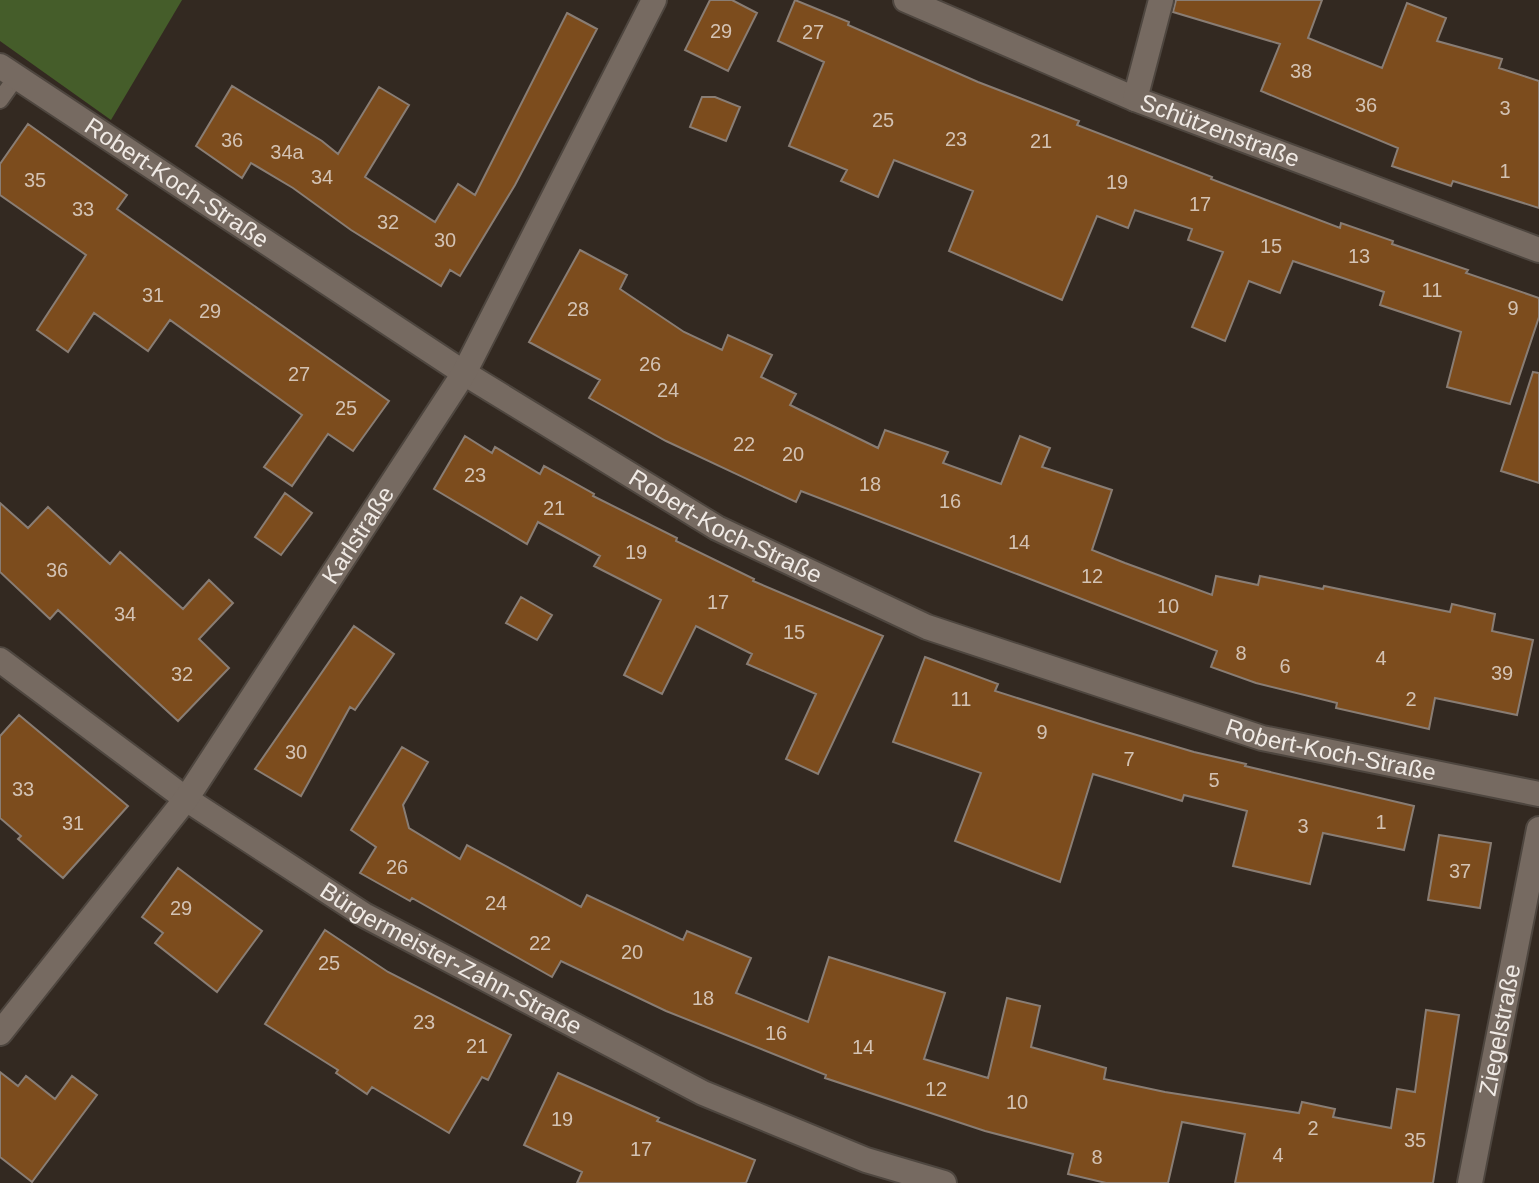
<svg xmlns="http://www.w3.org/2000/svg" width="1539" height="1183" font-family="Arial,sans-serif">
	<style>
		.green { fill: #455d2a }
		.building { fill: #7c4c1d; stroke: #897d74; stroke-width: 2 }
		.lines { fill: none; stroke-linecap: round; stroke-linejoin: round }
		.lane-casing { stroke: #4e463f; stroke-width: 20 }
		.street-casing { stroke: #4e463f; stroke-width: 28 }
		.lane { stroke: #766a61; stroke-width: 16 }
		.street { stroke: #766a61; stroke-width: 24 }
		.labels { text-anchor: middle; stroke-width: 7; stroke-linejoin: round; paint-order: stroke }
		.number-label { font-size: 20px; fill: #d3c2b3 }
		.street-label { font-size: 24px; fill: #f0eae5; stroke: #17130f }
	</style>
	<rect width="100%" height="100%" fill="#332921"/>
	<path class="green" d="M0,0H182L111,120L0,41Z"/>
	<path class="building" d="M710,0H732L757,13L728,71L685,50Z
		M795,0L849,22L848,25L978,82L1079,121L1077,125L1212,177L1211,179L1340,228L1341,223L1393,241L1392,244L1468,270L1466,273L1539,298V317L1510,404L1447,387L1461,332L1380,305L1384,292L1293,261L1280,293L1249,281L1225,341L1192,327L1223,252L1188,240L1192,229L1135,210L1128,228L1097,216L1062,300L949,251L973,191L894,160L878,197L841,181L847,170L789,146L824,62L778,41Z
		M1176,0H1322L1308,38L1382,68L1407,3L1446,18L1437,41L1502,59L1499,68L1539,81V208L1453,181L1451,186L1392,166L1398,148L1261,91L1280,44L1173,12Z
		M567,13L597,29L515,185L460,276L450,270L441,286L351,230L293,188L251,163L242,178L196,146L232,86L322,141L338,154L379,87L409,105L365,177L435,222L458,184L475,195Z
		M702,97H715L740,107L726,141L690,127Z
		M28,124L127,195L117,209L389,401L353,451L328,434L292,486L264,467L302,415L170,320L148,351L94,313L68,352L37,330L86,255L0,195V164Z
		M580,250L627,275L620,289L684,332L722,350L728,335L772,355L761,377L796,394L790,405L878,448L885,430L948,452L943,463L1001,484L1020,436L1050,448L1042,467L1112,490L1092,550L1125,563L1212,595L1216,576L1258,585L1260,576L1323,589L1324,586L1450,612L1452,604L1495,614L1492,631L1533,640L1517,715L1435,698L1429,729L1336,708L1337,703L1256,683L1211,667L1217,651L801,491L796,502L666,441L589,398L600,380L529,342Z
		M1533,372L1539,373V483L1501,471Z
		M465,436L492,453L495,447L540,474L544,466L594,494L593,496L677,538L676,541L754,579L753,581L883,636L818,774L786,759L816,694L747,664L752,654L696,626L662,694L624,675L661,600L594,566L600,556L538,522L527,544L434,489Z
		M285,493L312,513L281,555L255,537Z
		M0,503L28,528L48,507L110,564L120,552L183,609L209,580L233,603L199,639L229,668L178,721L58,610L50,619L0,572Z
		M521,597L552,615L537,640L506,623Z
		M354,626L394,654L355,710L350,707L301,796L255,769Z
		M925,657L998,684L995,691L1103,725L1194,752L1246,764L1245,766L1414,806L1404,850L1323,833L1310,884L1233,866L1247,811L1184,795L1182,801L1093,774L1060,882L955,841L981,773L893,742Z
		M19,715L128,806L63,878L18,839L21,836L0,818V736Z
		M402,747L428,762L403,805L409,828L460,859L467,845L581,907L587,895L683,940L687,931L751,958L736,993L808,1022L829,957L945,993L924,1059L988,1078L1007,998L1040,1006L1031,1047L1106,1068L1104,1079L1165,1092L1299,1113L1302,1102L1335,1109L1333,1117L1391,1128L1397,1089L1415,1092L1426,1010L1459,1015L1433,1183H1235L1245,1134L1182,1122L1168,1183H1106L1068,1174L1073,1154L985,1131L825,1078L826,1075L666,1011L561,961L552,977L412,898L410,901L360,873L376,847L351,830Z
		M1439,835L1491,843L1480,908L1428,900Z
		M178,868L262,931L217,992L155,943L163,933L142,917Z
		M325,930L388,972L511,1035L488,1080L482,1077L449,1133L372,1087L367,1094L336,1073L338,1070L265,1024Z
		M0,1072L18,1086L26,1076L55,1099L72,1076L97,1095L32,1182L0,1157Z
		M558,1073L659,1118L657,1121L755,1160L746,1183H577L582,1172L524,1145Z"/>
	<g class="lines">
		<defs>
			<path id="lane" d="M0,100L17,76"/>
			<g id="street">
				<path id="s1" d="M906,0L1135,99L1539,250"/>
				<path id="s2" d="M0,66L464,373L717,528L927,627L1262,738L1539,794"/>
				<path d="M1135,99L1161,0"/>
				<path id="s3" d="M0,660L186,799L364,915L703,1093L866,1160L944,1183"/>
				<path id="s4" d="M0,1033L186,799L464,373L654,0"/>
				<path id="s5" d="M1470,1183L1539,829"/>
			</g>
		</defs>
		<use href="#lane" class="lane-casing"/>
		<use href="#street" class="street-casing"/>
		<use href="#lane" class="lane"/>
		<use href="#street" class="street"/>
	</g>
	<g class="labels">
		<g class="number-label">
			<text x="721" y="38">29</text>
			<text x="813" y="39">27</text>
			<text x="1301" y="78">38</text>
			<text x="1366" y="112">36</text>
			<text x="1505" y="115">3</text>
			<text x="883" y="127">25</text>
			<text x="956" y="146">23</text>
			<text x="232" y="147">36</text>
			<text x="1041" y="148">21</text>
			<text x="287" y="159">34a</text>
			<text x="1505" y="178">1</text>
			<text x="322" y="184">34</text>
			<text x="35" y="187">35</text>
			<text x="1117" y="189">19</text>
			<text x="1200" y="211">17</text>
			<text x="83" y="216">33</text>
			<text x="388" y="229">32</text>
			<text x="445" y="247">30</text>
			<text x="1271" y="253">15</text>
			<text x="1359" y="263">13</text>
			<text x="1432" y="297">11</text>
			<text x="153" y="302">31</text>
			<text x="1513" y="315">9</text>
			<text x="578" y="316">28</text>
			<text x="210" y="318">29</text>
			<text x="650" y="371">26</text>
			<text x="299" y="381">27</text>
			<text x="668" y="397">24</text>
			<text x="346" y="415">25</text>
			<text x="744" y="451">22</text>
			<text x="793" y="461">20</text>
			<text x="475" y="482">23</text>
			<text x="870" y="491">18</text>
			<text x="950" y="508">16</text>
			<text x="554" y="515">21</text>
			<text x="1019" y="549">14</text>
			<text x="636" y="559">19</text>
			<text x="57" y="577">36</text>
			<text x="1092" y="583">12</text>
			<text x="718" y="609">17</text>
			<text x="1168" y="613">10</text>
			<text x="125" y="621">34</text>
			<text x="794" y="639">15</text>
			<text x="1241" y="660">8</text>
			<text x="1381" y="665">4</text>
			<text x="1285" y="673">6</text>
			<text x="1502" y="680">39</text>
			<text x="182" y="681">32</text>
			<text x="961" y="706">11</text>
			<text x="1411" y="706">2</text>
			<text x="1042" y="739">9</text>
			<text x="296" y="759">30</text>
			<text x="1129" y="766">7</text>
			<text x="1214" y="787">5</text>
			<text x="23" y="796">33</text>
			<text x="1381" y="829">1</text>
			<text x="73" y="830">31</text>
			<text x="1303" y="833">3</text>
			<text x="397" y="874">26</text>
			<text x="1460" y="878">37</text>
			<text x="496" y="910">24</text>
			<text x="181" y="915">29</text>
			<text x="540" y="950">22</text>
			<text x="632" y="959">20</text>
			<text x="329" y="970">25</text>
			<text x="703" y="1005">18</text>
			<text x="424" y="1029">23</text>
			<text x="776" y="1040">16</text>
			<text x="477" y="1053">21</text>
			<text x="863" y="1054">14</text>
			<text x="936" y="1096">12</text>
			<text x="1017" y="1109">10</text>
			<text x="562" y="1126">19</text>
			<text x="1313" y="1135">2</text>
			<text x="1415" y="1147">35</text>
			<text x="641" y="1156">17</text>
			<text x="1278" y="1162">4</text>
			<text x="1097" y="1164">8</text>
		</g>
		<g class="street-label">
			<text dy="8" stroke="none"><textPath href="#s1" startOffset="340">Schützenstraße</textPath></text>
			<text dy="8" stroke="none"><textPath href="#s2" startOffset="212">Robert-Koch-Straße</textPath></text>
			<text dy="8" stroke="none"><textPath href="#s2" startOffset="860">Robert-Koch-Straße</textPath></text>
			<text dy="8" stroke="none"><textPath href="#s4" startOffset="614">Karlstraße</textPath></text>
			<text dy="8" stroke="none"><textPath href="#s2" startOffset="1508">Robert-Koch-Straße</textPath></text>
			<text dy="8" stroke="none"><textPath href="#s3" startOffset="542">Bürgermeister-Zahn-Straße</textPath></text>
			<text dy="8" stroke="none"><textPath href="#s5" startOffset="156">Ziegelstraße</textPath></text>
		</g>
	</g>
</svg>
